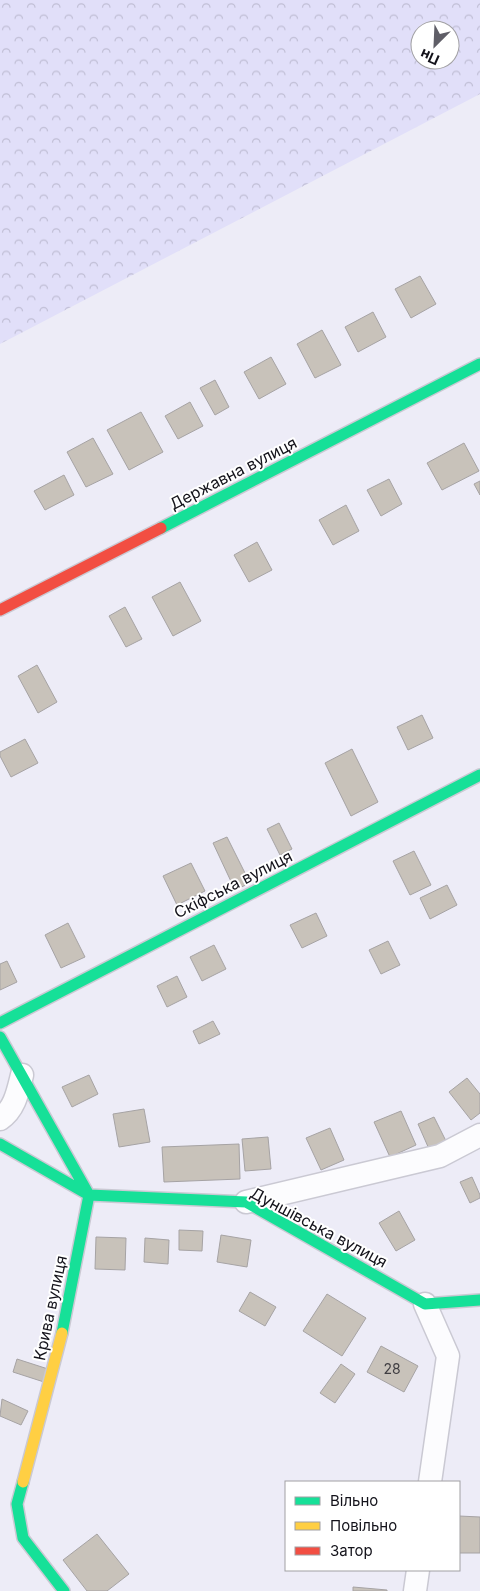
<svg xmlns="http://www.w3.org/2000/svg" width="480" height="1591" font-family="Inter,sans-serif">
	<style>
		.forest { fill: url(#forest-crowns); fill-rule: evenodd }
		.building { fill: #c8c2ba; stroke: #a6a3a4 }
		.lines { fill: none; stroke-linecap: round; stroke-linejoin: round }
		.street-casing { stroke: #cac9d3; stroke-width: 25 }
		.fast-casing { stroke: #cac9d3; stroke-width: 14 }
		.slow-casing { stroke: #cac9d3; stroke-width: 14 }
		.jam-casing { stroke: #cac9d3; stroke-width: 14 }
		.street { stroke: #fcfcfe; stroke-width: 22 }
		.fast { stroke: #16e098; stroke-width: 11 }
		.slow { stroke: #ffcf43; stroke-width: 11 }
		.jam { stroke: #f24e42; stroke-width: 11 }
		.labels { text-anchor: middle; stroke-width: 4; stroke-linejoin: round; paint-order: stroke }
		.number-label { font-size: 14px; fill: #403e42 }
		.street-label { font-size: 16px; fill: #13121a; stroke: #fff }
	</style>
	<defs>
		<pattern id="forest-crowns" width="20" height="18" patternUnits="userSpaceOnUse" patternTransform="scale(1.25)"><rect width="20" height="18" fill="#e1dff9"/><path d="M2 6a3 3 0 1 1 6 0M12 15a3 3 0 1 1 6 0" fill="none" stroke="#c0bed5"/></pattern>
	</defs>
	<rect width="100%" height="100%" fill="#edecf7"/>
	<path class="forest" d="M0,0H480V94L0,344ZM420,30H450V60H420Z"/>
	<path class="building" d="M420,276L436,304L411,318L395,289Z
		M373,312L386,337L358,352L345,327Z
		M322,330L341,365L315,378L297,344Z
		M271,357L286,384L259,399L244,372Z
		M215,380L229,407L215,415L200,388Z
		M190,402L203,426L178,439L165,416Z
		M141,412L163,452L129,470L107,430Z
		M93,438L113,474L86,487L67,452Z
		M464,443L479,471L442,490L427,463Z
		M64,475L74,495L45,510L34,491Z
		M389,479L402,504L381,516L367,490Z
		M480,481V495L474,484Z
		M346,505L359,531L333,545L319,520Z
		M257,542L272,570L249,582L234,555Z
		M180,582L201,621L173,636L152,597Z
		M125,607L142,639L126,647L109,616Z
		M37,665L57,702L38,713L18,676Z
		M422,715L433,738L408,750L397,727Z
		M25,739L38,763L11,777L0,756V752Z
		M352,749L378,802L351,816L325,763Z
		M279,823L292,849L280,855L267,829Z
		M227,837L250,883L235,890L213,843Z
		M414,851L431,885L410,895L393,861Z
		M191,863L205,891L177,905L163,876Z
		M447,885L457,905L430,919L420,898Z
		M316,913L327,936L302,948L290,925Z
		M68,923L85,957L61,968L45,935Z
		M388,941L400,965L381,974L369,950Z
		M214,945L226,969L202,981L190,957Z
		M7,961L17,982L0,990V964Z
		M177,976L187,997L167,1007L157,986Z
		M213,1021L220,1034L199,1044L193,1031Z
		M89,1075L98,1094L72,1107L62,1087Z
		M467,1078L480,1094V1113L471,1120L449,1092Z
		M144,1109L150,1142L119,1147L113,1114Z
		M401,1111L416,1145L390,1157L374,1122Z
		M434,1117L446,1141L429,1149L418,1124Z
		M330,1128L344,1160L321,1170L306,1138Z
		M268,1137L271,1169L245,1171L242,1139Z
		M239,1144L240,1179L164,1182L162,1147Z
		M472,1177L480,1195V1198L470,1203L460,1182Z
		M399,1211L415,1240L396,1251L379,1223Z
		M179,1230L203,1231L202,1251L179,1250Z
		M221,1235L251,1240L247,1267L217,1262Z
		M96,1237L126,1238L125,1270L95,1269Z
		M145,1238L169,1240L168,1264L144,1262Z
		M250,1292L276,1307L265,1326L239,1311Z
		M327,1294L366,1318L342,1356L303,1331Z
		M381,1346L418,1366L404,1392L367,1372Z
		M17,1359L48,1369L44,1382L13,1372Z
		M341,1364L355,1374L335,1403L320,1393Z
		M2,1399L28,1411L21,1425L0,1416Z
		M459,1516L480,1517V1553H459Z
		M97,1534L129,1574L107,1591H87L63,1560Z
		M353,1587L387,1590V1591H353Z"/>
	<g class="lines">
		<defs>
			<path id="street" d="M0,1119C15,1109 18,1091 22,1075
				M246,1202L440,1156L480,1135
				M425,1304L448,1356L430,1482
				M415,1591L418,1570"/>
			<path id="fast" d="M161,528L480,364
				M0,1023L480,775
				M0,1037L89,1195L62,1333
				M0,1144L89,1195L246,1202L425,1304L480,1300
				M23,1482L17,1504L23,1538L64,1591"/>
			<path id="slow" d="M23,1482L62,1333"/>
			<path id="jam" d="M0,610L161,528"/>
		</defs>
		<use href="#street" class="street-casing"/>
		<use href="#fast" class="fast-casing"/>
		<use href="#slow" class="slow-casing"/>
		<use href="#jam" class="jam-casing"/>
		<use href="#street" class="street"/>
		<use href="#fast" class="fast"/>
		<use href="#slow" class="slow"/>
		<use href="#jam" class="jam"/>
	</g>
	<g class="labels">
		<g class="number-label">
			<text x="392" y="1374">28</text>
		</g>
		<g class="street-label">
			<text transform="translate(233 473) rotate(-27)" y="6">Державна вулиця</text>
			<text transform="translate(233 884) rotate(-27)" y="6">Скіфська вулиця</text>
			<text transform="translate(319 1227) rotate(28)" y="6">Дуншівська вулиця</text>
			<text transform="translate(50 1308) rotate(-78)" y="6">Крива вулиця</text>
		</g>
	</g>
	<rect x="285" y="1481" width="175" height="90" fill="#ffffff" stroke="#a1a0a3"/>
	<rect x="295" y="1497" width="25" height="8" fill="#16e098" stroke="#a1a0a3"/>
	<text x="330" y="1506" font-size="15" fill="#13121a">Вільно</text>
	<rect x="295" y="1522" width="25" height="8" fill="#ffcf43" stroke="#a1a0a3"/>
	<text x="330" y="1531" font-size="15" fill="#13121a">Повільно</text>
	<rect x="295" y="1547" width="25" height="8" fill="#f24e42" stroke="#a1a0a3"/>
	<text x="330" y="1556" font-size="15" fill="#13121a">Затор</text>
	<g transform="translate(435 45) rotate(204)"><circle r="24" fill="#ffffff" stroke="#a1a0a3"/>
	<path d="M0-4L9 19L0 12L-9 19Z" fill="#5f5e67"/>
	<text y="-8" font-size="14" font-weight="bold" text-anchor="middle" fill="#13121a">Пн</text>
	</g>
</svg>
